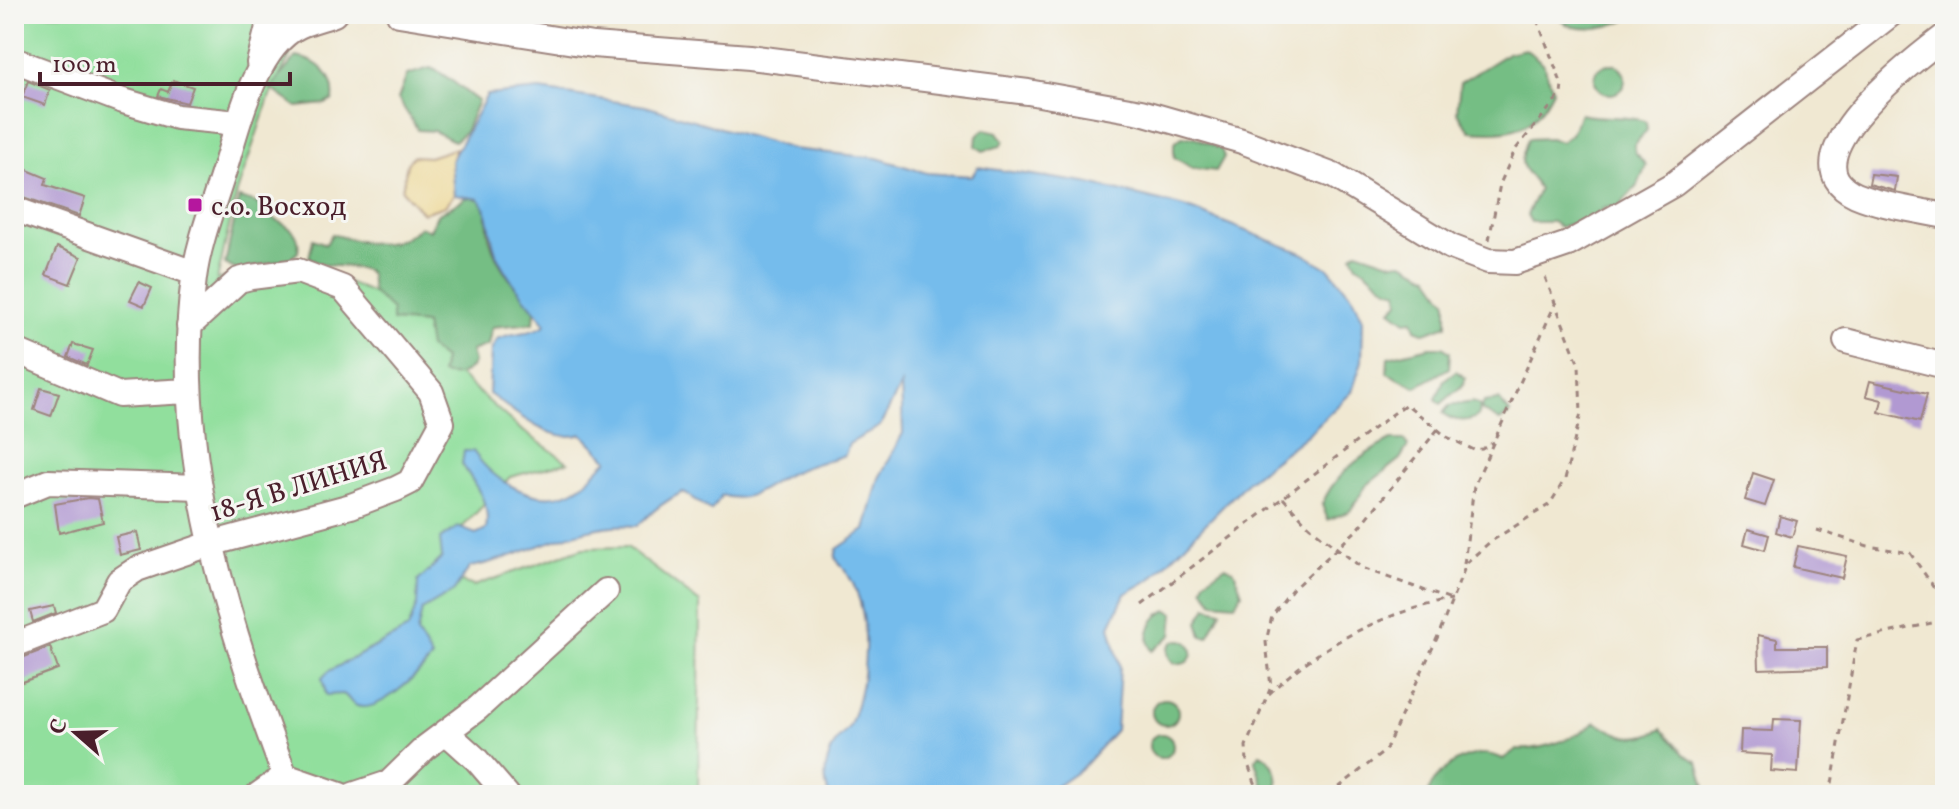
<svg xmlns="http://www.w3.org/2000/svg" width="1959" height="809" font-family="Vollkorn,serif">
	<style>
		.green { fill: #91df9d; stroke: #6e7f64; stroke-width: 2 }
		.forest { fill: #74be84; stroke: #5f6e58; stroke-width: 2 }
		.sand { fill: #eeda9e; stroke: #9c7c64; stroke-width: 2 }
		.water { fill: #74bcec; stroke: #5f6e8c; stroke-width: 2 }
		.building { fill: #b199d2 }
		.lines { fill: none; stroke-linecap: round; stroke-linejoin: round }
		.minor-casing { stroke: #9d847e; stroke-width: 28 }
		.path { stroke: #9d847e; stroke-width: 3; stroke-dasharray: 6 6; stroke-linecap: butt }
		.minor { stroke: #fff; stroke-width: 24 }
		.poi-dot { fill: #b5179e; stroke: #f6f6f2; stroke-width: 3 }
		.labels { text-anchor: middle; stroke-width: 6; stroke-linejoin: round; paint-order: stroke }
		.poi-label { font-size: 28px; fill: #4a1f2b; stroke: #f6f6f2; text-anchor: start }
		.street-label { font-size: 28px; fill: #4a1f2b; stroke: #f6f6f2 }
	</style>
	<rect width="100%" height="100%" fill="#f6f6f2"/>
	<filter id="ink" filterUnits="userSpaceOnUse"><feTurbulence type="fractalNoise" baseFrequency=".0125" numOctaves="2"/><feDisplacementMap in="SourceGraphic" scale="16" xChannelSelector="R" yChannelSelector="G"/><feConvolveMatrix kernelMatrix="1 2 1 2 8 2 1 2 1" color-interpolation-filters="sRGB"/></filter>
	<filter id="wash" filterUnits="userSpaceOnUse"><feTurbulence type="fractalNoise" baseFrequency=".006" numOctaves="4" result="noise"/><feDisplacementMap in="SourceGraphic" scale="32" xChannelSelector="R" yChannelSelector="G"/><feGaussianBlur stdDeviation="1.8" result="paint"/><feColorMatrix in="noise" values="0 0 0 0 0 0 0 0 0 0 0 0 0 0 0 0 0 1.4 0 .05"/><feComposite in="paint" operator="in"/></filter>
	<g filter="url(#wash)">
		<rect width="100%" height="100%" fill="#f0e8d2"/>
		<path class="green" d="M14,14H310L269,98L237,192L217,280L295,260L387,299L430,308L460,376L520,429L568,462L510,477L458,532L435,574L474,586L583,548L627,547L700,603L698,795H14Z"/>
		<path class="forest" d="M1562,14H1635C1617,27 1578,36 1561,20Z
			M1525,49L1543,63L1553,90C1534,130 1513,135 1470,131L1457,112L1460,83L1508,53Z
			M296,57C319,60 336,77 333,100L325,104L297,107L270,88Z
			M1595 79a15 15 0 1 1 30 0a15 15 0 1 1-30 0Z
			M430,68C447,74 462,90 478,101L465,132L454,141L434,131L418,130L398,99L407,75Z
			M1580,114C1597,119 1634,115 1646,122L1647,130L1635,144V152L1646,165L1638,185L1618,207L1604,208L1594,218L1560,227L1552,222H1531L1527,215L1539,189C1526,166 1515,172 1528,139L1550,138L1561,142L1571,134Z
			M985,129L998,132L1004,141L1001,146L983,151L976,146L977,135Z
			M1182,137H1195L1221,149L1224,157L1216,171L1192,168L1174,157V143Z
			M468,197L479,199C490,212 486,224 490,240C497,267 518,290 535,310L534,323L492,327L488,345L471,351L474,363C467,375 454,377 441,374L444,359L429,347L425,324L392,321V310L372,292L370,273C352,262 327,271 309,258L313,239L326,244L332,234C367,243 390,253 420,227L430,230L437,215Z
			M239,198L257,203C269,226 303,220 298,252L291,258L238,271L225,264Z
			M1357,251L1393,263L1403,262L1429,276L1447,302V325L1425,333L1416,329L1413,320L1406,321L1391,310L1399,302L1398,291C1378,288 1374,273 1357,265L1352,255Z
			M1430,347H1442L1450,352L1449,368L1416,387L1387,373L1388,357Z
			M1456,371L1466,378L1463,385L1441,404L1436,399L1444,380Z
			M1499,400L1510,413L1500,421L1481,410L1484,402Z
			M1473,402L1480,406L1479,415C1469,423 1452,422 1443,413L1449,406Z
			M1391,440H1404L1408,446L1400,459L1366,486L1350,511L1328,520L1322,505C1333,475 1363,454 1391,440Z
			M1226,566L1234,571L1242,593L1235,604L1213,602L1203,588L1205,580Z
			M1207,607L1221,611L1208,637L1202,636L1198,622Z
			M1168,610L1174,613L1172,635L1152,651C1143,637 1152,615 1168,610Z
			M1168 652a12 12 0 1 1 24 0a12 12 0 1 1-24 0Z
			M1152 712a13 13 0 1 1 26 0a13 13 0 1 1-26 0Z
			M1596,722C1621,737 1636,743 1662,729L1684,754L1698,762L1707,795H1427C1437,767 1474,744 1503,759L1517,749C1542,751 1576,738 1596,722Z
			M1149 746a12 12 0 1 1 24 0a12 12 0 1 1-24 0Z
			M1260,754C1272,759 1281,776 1276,787L1264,788L1255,761Z"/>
		<path class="sand" d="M456,148L451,161L454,195L445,206L423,213L402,190L407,164L413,156L429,157Z"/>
		<path class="water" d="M540,90L645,106L792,149L877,158L927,173L972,176L978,167L1086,183L1185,207L1302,253L1329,269L1353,297L1363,319L1362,361L1352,392L1308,434L1249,480L1151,579L1125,594L1110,626L1120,667L1116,730L1080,770L1044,795H829C822,777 825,760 836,742C840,735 848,732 851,723C869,673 876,599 835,558L837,549L865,530L879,478L903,433L901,385L880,426L849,444L845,455C827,461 808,465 791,473C768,483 749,506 722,495L711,511L683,492C666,500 650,513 637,526C577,521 528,557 470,567L454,591L422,610L417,633L432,658C419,674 378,714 357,706C351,705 349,697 343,694L326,695L322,678L329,671L408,629L417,604L418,581L442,558L440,539L458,527L476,534L486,529C491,503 475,485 462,464L464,451H473C494,482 539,510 576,489C589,482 596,469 608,460L582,434C550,445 515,411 489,394L491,351L497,339C512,332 535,334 546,324C529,303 510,283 498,258C488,238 492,214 479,199L454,195L451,161L487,95Z"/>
		<g id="blocks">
			<path class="building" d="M173,80L193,87L187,103L158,96L161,89L168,92Z
				M28,81L50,90L45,105L22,97Z
				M25,169L47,178L45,185L85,198L79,216L15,194Z
				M1871,174L1897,177L1895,191L1869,184Z
				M57,247L81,257L70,284L46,275Z
				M139,282L152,288L144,306L130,300Z
				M73,344L93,350L87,365L68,357Z
				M1870,381L1927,394L1920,422L1879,412L1882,400L1866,396Z
				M41,388L59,393L51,416L34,410Z
				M1753,473L1774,480L1765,506L1745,500Z
				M88,498L98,499L103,522L59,533L55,504Z
				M1780,516L1797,521L1792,537L1776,532Z
				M1748,529L1769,535L1765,550L1744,544Z
				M137,532L141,550L120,555L116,537Z
				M1798,546L1847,556L1842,578L1793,567Z
				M54,606L56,613L33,622L30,611Z
				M1758,635L1777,639V647H1827V667L1759,669Z
				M50,647L58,669L14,685V661Z
				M1774,719L1801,720L1798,773L1771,771L1772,755L1740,753L1741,730L1773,731Z"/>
		</g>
	</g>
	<g filter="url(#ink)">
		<use href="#blocks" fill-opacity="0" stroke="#9d847e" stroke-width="2"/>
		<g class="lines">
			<defs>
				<path id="minor" d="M399,14L593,45L749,57L1028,92L1141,112L1242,141L1334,176L1451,247L1488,261L1515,262L1568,244L1674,184L1891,14
					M1945,36C1916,58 1780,161 1856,195C1882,206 1917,210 1945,216
					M14,60L120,100L177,117L238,123
					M259,63L267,31L278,14
					M14,209L194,273
					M1846,341L1945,366
					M14,350L119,395L187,391
					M14,496L48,482L200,487
					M14,645L103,610L119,581L137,569L210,544L351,506L396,489L410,482L442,423L431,392L343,288L298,271L251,277L239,280L189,326
					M446,732L476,759L507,795
					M258,795L285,776L340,795
					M292,795C230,631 170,455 194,278C199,239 216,199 227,161C239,120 257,46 299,26C310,21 323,18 334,14
					M353,795L389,783L426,747L478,708L606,591"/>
			</defs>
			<use href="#minor" class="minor-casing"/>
			<path class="path" d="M1489,240L1500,184L1515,150L1561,94L1562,85L1535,14
				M1283,498L1309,526L1362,568L1451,600
				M1817,530L1868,546L1910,553L1945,603
				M1464,564L1474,486L1556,302
				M1142,605L1406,404L1447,437L1474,450L1482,449L1494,442
				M1269,694C1316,647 1386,610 1452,600
				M1260,795L1247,762L1246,746L1271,687L1266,642L1272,616L1293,589L1359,528L1438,429
				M1329,795L1385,751L1438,636L1467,562L1490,542L1550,504L1565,479L1581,413L1579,365L1543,272
				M1830,795L1857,640L1945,620"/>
			<use href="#minor" class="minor"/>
		</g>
	</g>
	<rect class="poi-dot" x="187" y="197" width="16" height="16" rx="4"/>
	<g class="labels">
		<g class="poi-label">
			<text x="211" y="215">с.о. Восход</text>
		</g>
		<g class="street-label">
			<text transform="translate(298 485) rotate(-17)" y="10">18-Я В ЛИНИЯ</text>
		</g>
	</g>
	<rect width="1959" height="809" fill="none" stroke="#f6f6f2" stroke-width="48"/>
	<g transform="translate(76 733) rotate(290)" stroke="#f6f6f2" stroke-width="6" paint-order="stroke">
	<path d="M0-6L14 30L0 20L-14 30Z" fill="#4a1f2b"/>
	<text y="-12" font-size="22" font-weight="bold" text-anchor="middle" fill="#4a1f2b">С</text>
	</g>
	<path d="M40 72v12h250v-12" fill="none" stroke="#4a1f2b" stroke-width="4"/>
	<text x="52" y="72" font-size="24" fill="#4a1f2b" stroke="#f6f6f2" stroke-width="6" paint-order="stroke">100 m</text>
</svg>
